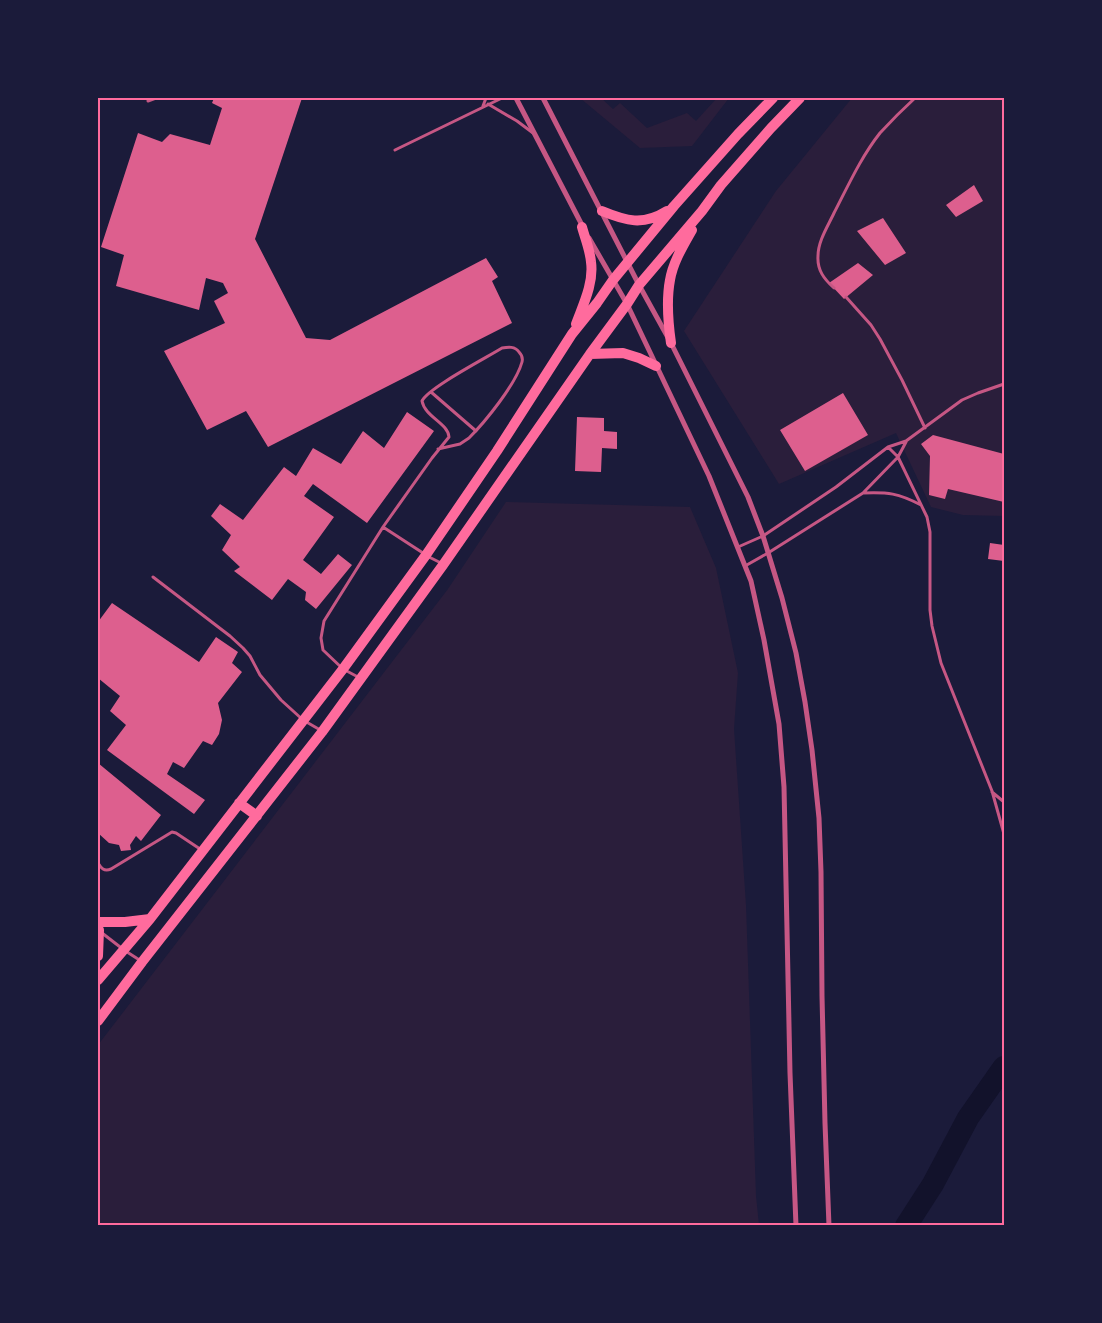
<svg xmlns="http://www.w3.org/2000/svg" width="1102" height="1323" font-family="Inter,sans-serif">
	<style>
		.green { fill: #2a1e3b }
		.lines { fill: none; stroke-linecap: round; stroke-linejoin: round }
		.river { stroke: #12122b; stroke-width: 22 }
		.building { fill: #dd5f8e }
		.service { stroke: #c65784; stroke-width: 3 }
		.minor { stroke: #c65784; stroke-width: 5 }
		.primary { stroke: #ff6b9d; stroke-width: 10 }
		.neatline { fill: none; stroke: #ff6b9d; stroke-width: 2 }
	</style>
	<rect width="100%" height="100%" fill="#1b1b3a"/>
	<path class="green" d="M580,98H601L613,109L620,103L647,128L687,113L696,121L717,98H729L692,146L640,148Z
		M852,98H1004V516L963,515L931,507L896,433L779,484L684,331L776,191Z
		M506,502L690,507L716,568L738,673L734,729L746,905L756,1196L759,1225L522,1226L519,1224L503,1226L98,1225V1045L448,589Z"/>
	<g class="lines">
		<path class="river" d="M906,1226L933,1184L968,1118L1003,1068L1004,1067"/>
	</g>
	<path class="building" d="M214,98H302L255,239L306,338L330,340L486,258L498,277L492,281L512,323L268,447L246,411L207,430L164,351L225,323L214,301L228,293L223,283L206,278L199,310L116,286L124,255L101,247L138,133L162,142L170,134L210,145L222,108L212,103Z
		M974,185L983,201L956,217L946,205Z
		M883,218L906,253L885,265L857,231Z
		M858,263L873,275L844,299L829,283Z
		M843,393L868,435L805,471L780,430Z
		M407,412L434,431L367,523L313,484L304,496L334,517L303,560L321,574L338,554L352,565L316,609L305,600L306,592L288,579L272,600L234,571L240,567L222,550L231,535L211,516L220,504L243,520L284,467L296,476L313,448L341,464L363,431L384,448Z
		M577,417L604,418V431L617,432V449L602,448L601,472L575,471Z
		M933,435L1004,454V502L948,489L945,499L929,495L930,456L921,444Z
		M990,543L1004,545V561L988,559Z
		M112,603L199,662L216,637L238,652L232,663L242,672L218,703L222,720L219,734L212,745L203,741L184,768L173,762L167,774L205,800L194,814L107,750L126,725L110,711L120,696L98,678V622Z
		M98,763L161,815L141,841L136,836L130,845L131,850L121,851L119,845L109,843L98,833Z"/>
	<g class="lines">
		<path class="service" d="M148,101L156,98
			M488,104L517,121L533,133
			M483,106L486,98
			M395,150L502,98
			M834,288C824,279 817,270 818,256C818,241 828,226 834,213C848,186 861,157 880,133C891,121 903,109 915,98
			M846,297L871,325L880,339L902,380L925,428
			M431,392L476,431
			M888,447L898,457L927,517L930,532V610L932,626L941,663L992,791L1004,834
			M863,493C888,492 898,493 921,505
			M383,527L423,553
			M738,547L763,536L836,487L888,447L906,441L962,400L978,393L1004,384
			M429,557L441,563
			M745,566L768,553L863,493L898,457L906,442
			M153,577L230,636L243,648L250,656L260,675L281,700L303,720L322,731
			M358,677L343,669L323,650L321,638L324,621L383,527L432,458L449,437C448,423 425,417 422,401C428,388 486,358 502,348C508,347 515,346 519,352C522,355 523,358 522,362C516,384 485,422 469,438L460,444L438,449
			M992,792L1004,802
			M98,863C101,868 104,872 111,869L172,832L176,833L200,849
			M102,933L124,950L141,961"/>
		<path class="minor" d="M516,98L583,227
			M543,98L639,285L671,343L748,497L763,536L782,598L796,653L805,702L812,750L819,818L821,872L822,996L825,1123L829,1226
			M589,238L627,304L709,476L751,581L764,640L779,724L784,787L790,1073L796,1226"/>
		<path class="primary" d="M602,211C626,221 643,226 667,211
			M576,324C583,305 594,283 591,262C590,250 585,238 582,227
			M671,343C668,322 666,301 670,280C673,262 683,246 692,230
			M590,354L623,353L639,358L656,366
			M239,803L257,816
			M98,922H125L150,919
			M98,956L99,930
			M98,980L150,919L343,669L426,555L497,451L572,334L597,303L613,280L674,206L738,134L773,98
			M98,1021L142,962L322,732L443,565L590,354L627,304L639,285L702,211L721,185L771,128L800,98"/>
	</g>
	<rect width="1102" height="1323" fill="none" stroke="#1b1b3a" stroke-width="198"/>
	<rect x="99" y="99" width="904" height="1125" class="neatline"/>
</svg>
